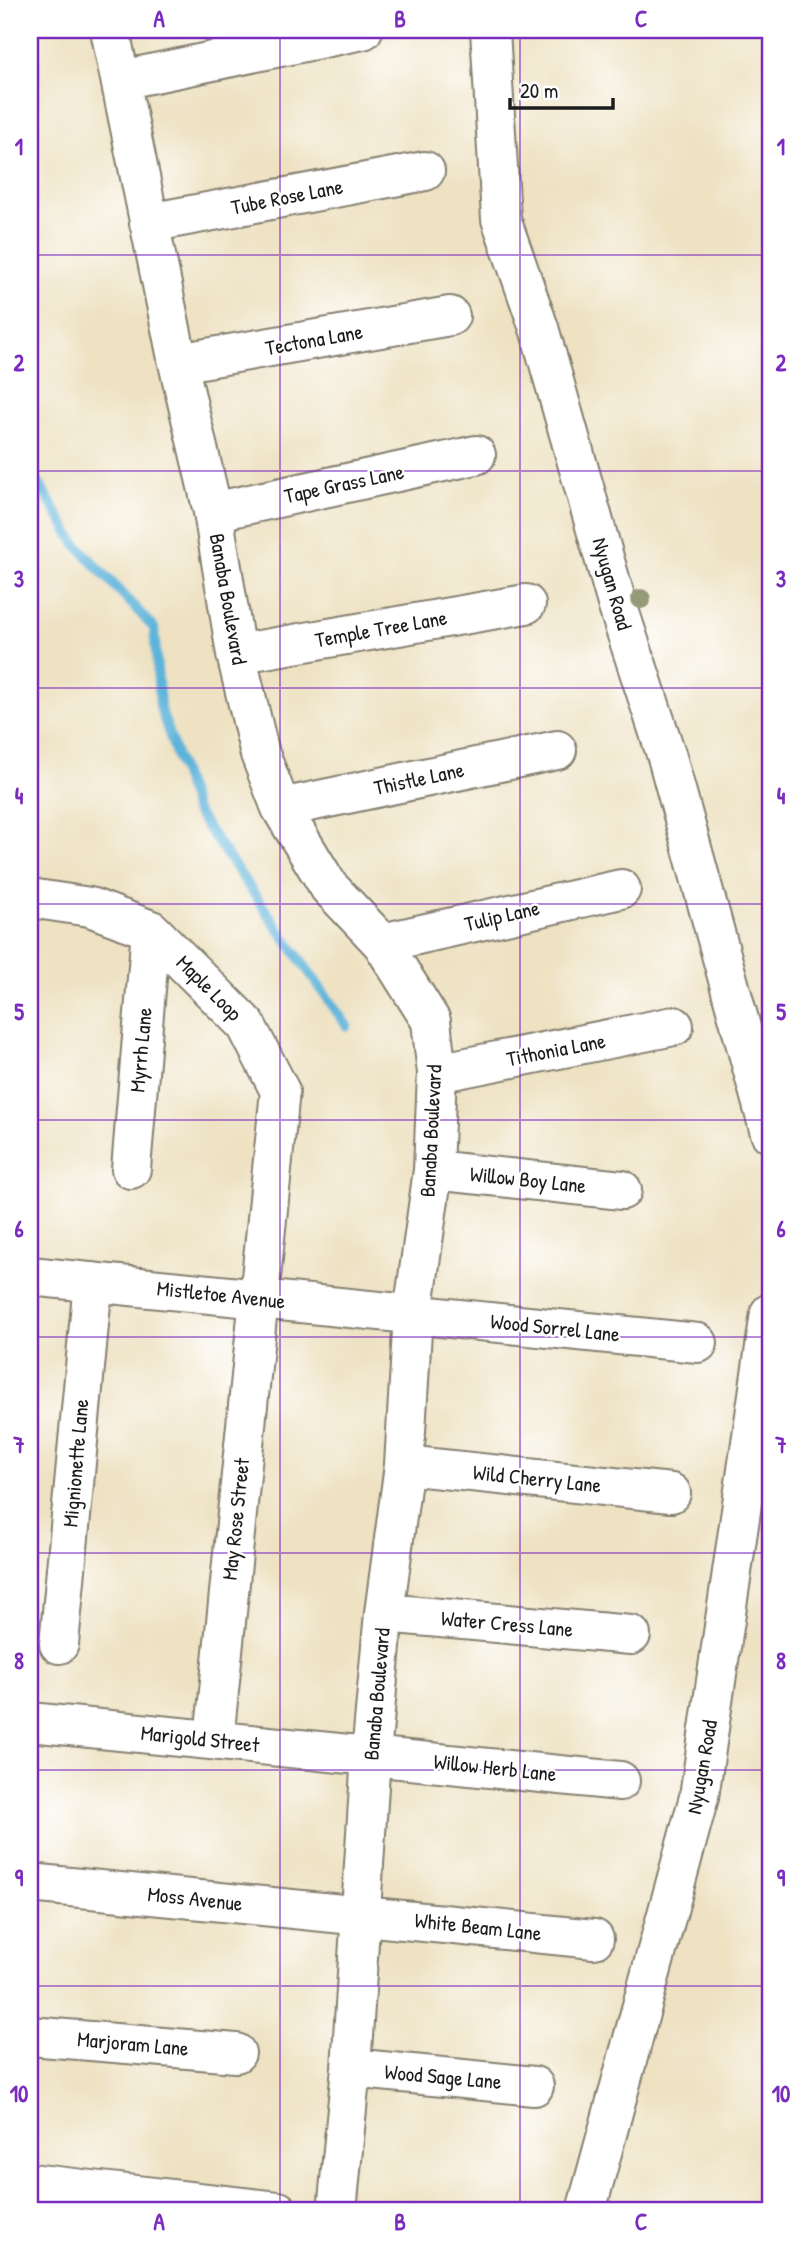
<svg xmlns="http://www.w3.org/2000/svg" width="800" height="2241" font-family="'Patrick Hand',sans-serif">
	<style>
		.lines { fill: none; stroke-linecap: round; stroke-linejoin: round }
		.stream { stroke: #5db4da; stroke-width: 10 }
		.street-casing { stroke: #857f70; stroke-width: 42 }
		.secondary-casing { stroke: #857f70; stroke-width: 42 }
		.street { stroke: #fff; stroke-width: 38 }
		.secondary { stroke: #fff; stroke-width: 38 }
		.tree { fill: #979a79 }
		.grid { fill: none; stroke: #7b2cbf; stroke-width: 2; stroke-opacity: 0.55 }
		.labels { text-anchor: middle; stroke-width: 5; stroke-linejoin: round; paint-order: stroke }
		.street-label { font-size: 21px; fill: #1c1c1c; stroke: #fff }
		.neatline { fill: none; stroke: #7b2cbf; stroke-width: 2.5 }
		.grid-label { font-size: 23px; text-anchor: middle; font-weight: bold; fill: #7b2cbf }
	</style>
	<rect width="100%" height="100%" fill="#fff"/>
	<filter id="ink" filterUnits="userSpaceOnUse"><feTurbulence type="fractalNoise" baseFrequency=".0143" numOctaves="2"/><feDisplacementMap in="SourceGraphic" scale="14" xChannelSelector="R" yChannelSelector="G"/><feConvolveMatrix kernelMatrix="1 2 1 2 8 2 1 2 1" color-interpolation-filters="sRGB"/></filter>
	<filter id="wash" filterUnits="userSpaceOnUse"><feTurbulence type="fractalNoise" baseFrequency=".00686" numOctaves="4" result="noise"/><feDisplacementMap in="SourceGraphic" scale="28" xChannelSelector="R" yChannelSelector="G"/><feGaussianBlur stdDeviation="1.57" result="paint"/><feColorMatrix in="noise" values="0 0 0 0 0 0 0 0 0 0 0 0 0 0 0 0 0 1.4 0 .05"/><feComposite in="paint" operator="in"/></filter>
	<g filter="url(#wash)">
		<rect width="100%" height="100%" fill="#eee2c3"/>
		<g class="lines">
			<path class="stream" d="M30,288L35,40L33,30
				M30,469L75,543L154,628L160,707L195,810L347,1026"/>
		</g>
	</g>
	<g filter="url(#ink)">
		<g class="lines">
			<defs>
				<path id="street" d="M110,30L178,363L213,512L236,654L260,754L281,808L329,887L382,943L431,1021L437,1073L433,1170L413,1314L404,1465L384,1613L371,1755L351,2068L337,2211
					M121,80L363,30
					M149,223L425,171
					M178,363L450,316
					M213,512L476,455
					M236,654L526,604
					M281,808L557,750
					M30,898L90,907L151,930L246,1025L280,1091L214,1740
					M382,943L621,889
					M437,1073L674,1026
					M131,1169L151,930
					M433,1170L622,1190
					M30,1276L698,1343
					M404,1465L671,1493
					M384,1613L631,1635
					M59,1644L93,1282
					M30,1722L620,1781
					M30,1883L594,1939
					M30,2036L236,2053
					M351,2068L534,2086
					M30,2183L278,2211"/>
				<path id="secondary" d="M490,30L501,219L539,328L618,607L667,757L770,1133
					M586,2211L699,1797L770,1313"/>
			</defs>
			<use href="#street" class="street-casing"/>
			<use href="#secondary" class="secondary-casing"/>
			<use href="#street" class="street"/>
			<use href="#secondary" class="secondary"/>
		</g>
		<circle class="tree" cx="641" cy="599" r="10"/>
	</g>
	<path class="grid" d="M280,30V2211M520,30V2211M30,255H770M30,471H770M30,688H770M30,904H770M30,1120H770M30,1337H770M30,1553H770M30,1770H770M30,1986H770"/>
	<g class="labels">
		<g class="street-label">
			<text transform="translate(287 197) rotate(-11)" y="7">Tube Rose Lane</text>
			<text transform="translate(314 340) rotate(-10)" y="7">Tectona Lane</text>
			<text transform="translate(344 484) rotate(-12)" y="7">Tape Grass Lane</text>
			<text transform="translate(612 584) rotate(74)" y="7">Nyugan Road</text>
			<text transform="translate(228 599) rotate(80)" y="7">Banaba Boulevard</text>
			<text transform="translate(381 629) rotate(-10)" y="7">Temple Tree Lane</text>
			<text transform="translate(419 779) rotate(-12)" y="7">Thistle Lane</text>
			<text transform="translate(502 916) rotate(-13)" y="7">Tulip Lane</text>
			<text transform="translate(209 988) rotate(45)" y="7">Maple Loop</text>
			<text transform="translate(141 1050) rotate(-85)" y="7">Myrrh Lane</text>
			<text transform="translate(556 1050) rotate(-11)" y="7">Tithonia Lane</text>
			<text transform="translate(431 1131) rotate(-87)" y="7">Banaba Boulevard</text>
			<text transform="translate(528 1180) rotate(6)" y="7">Willow Boy Lane</text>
			<text transform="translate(221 1295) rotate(6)" y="7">Mistletoe Avenue</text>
			<text transform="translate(555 1328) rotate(6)" y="7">Wood Sorrel Lane</text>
			<text transform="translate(76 1463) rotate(-85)" y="7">Mignionette Lane</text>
			<text transform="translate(537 1479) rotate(6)" y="7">Wild Cherry Lane</text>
			<text transform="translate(236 1519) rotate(-84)" y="7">May Rose Street</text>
			<text transform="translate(507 1624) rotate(5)" y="7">Water Cress Lane</text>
			<text transform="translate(377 1694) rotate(-85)" y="7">Banaba Boulevard</text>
			<text transform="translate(200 1739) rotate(6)" y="7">Marigold Street</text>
			<text transform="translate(702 1767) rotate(-80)" y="7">Nyugan Road</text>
			<text transform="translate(495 1768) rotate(6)" y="7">Willow Herb Lane</text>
			<text transform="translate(195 1899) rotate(6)" y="7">Moss Avenue</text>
			<text transform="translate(478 1927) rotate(6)" y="7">White Beam Lane</text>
			<text transform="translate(133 2044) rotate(5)" y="7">Marjoram Lane</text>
			<text transform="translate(443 2077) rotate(5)" y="7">Wood Sage Lane</text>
		</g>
	</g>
	<rect width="800" height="2241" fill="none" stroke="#fff" stroke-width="77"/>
	<path d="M510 98v10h103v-10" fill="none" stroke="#1c1c1c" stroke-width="3.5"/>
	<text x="520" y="98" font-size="21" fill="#1c1c1c" stroke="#ffffff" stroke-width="5" paint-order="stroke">20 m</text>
	<rect x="38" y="38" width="724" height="2164" class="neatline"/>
	<g class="grid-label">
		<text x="159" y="27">A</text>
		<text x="400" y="27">B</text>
		<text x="641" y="27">C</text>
		<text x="19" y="155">1</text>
		<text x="781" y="155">1</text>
		<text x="19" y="371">2</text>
		<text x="781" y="371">2</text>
		<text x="19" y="587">3</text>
		<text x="781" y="587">3</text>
		<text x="19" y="804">4</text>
		<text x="781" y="804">4</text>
		<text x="19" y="1020">5</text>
		<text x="781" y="1020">5</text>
		<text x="19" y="1237">6</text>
		<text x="781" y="1237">6</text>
		<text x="19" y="1453">7</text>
		<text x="781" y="1453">7</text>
		<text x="19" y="1669">8</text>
		<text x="781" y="1669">8</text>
		<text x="19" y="1886">9</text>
		<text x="781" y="1886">9</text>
		<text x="19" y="2102">10</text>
		<text x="781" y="2102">10</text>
		<text x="159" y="2230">A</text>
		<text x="400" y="2230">B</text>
		<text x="641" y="2230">C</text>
	</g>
</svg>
